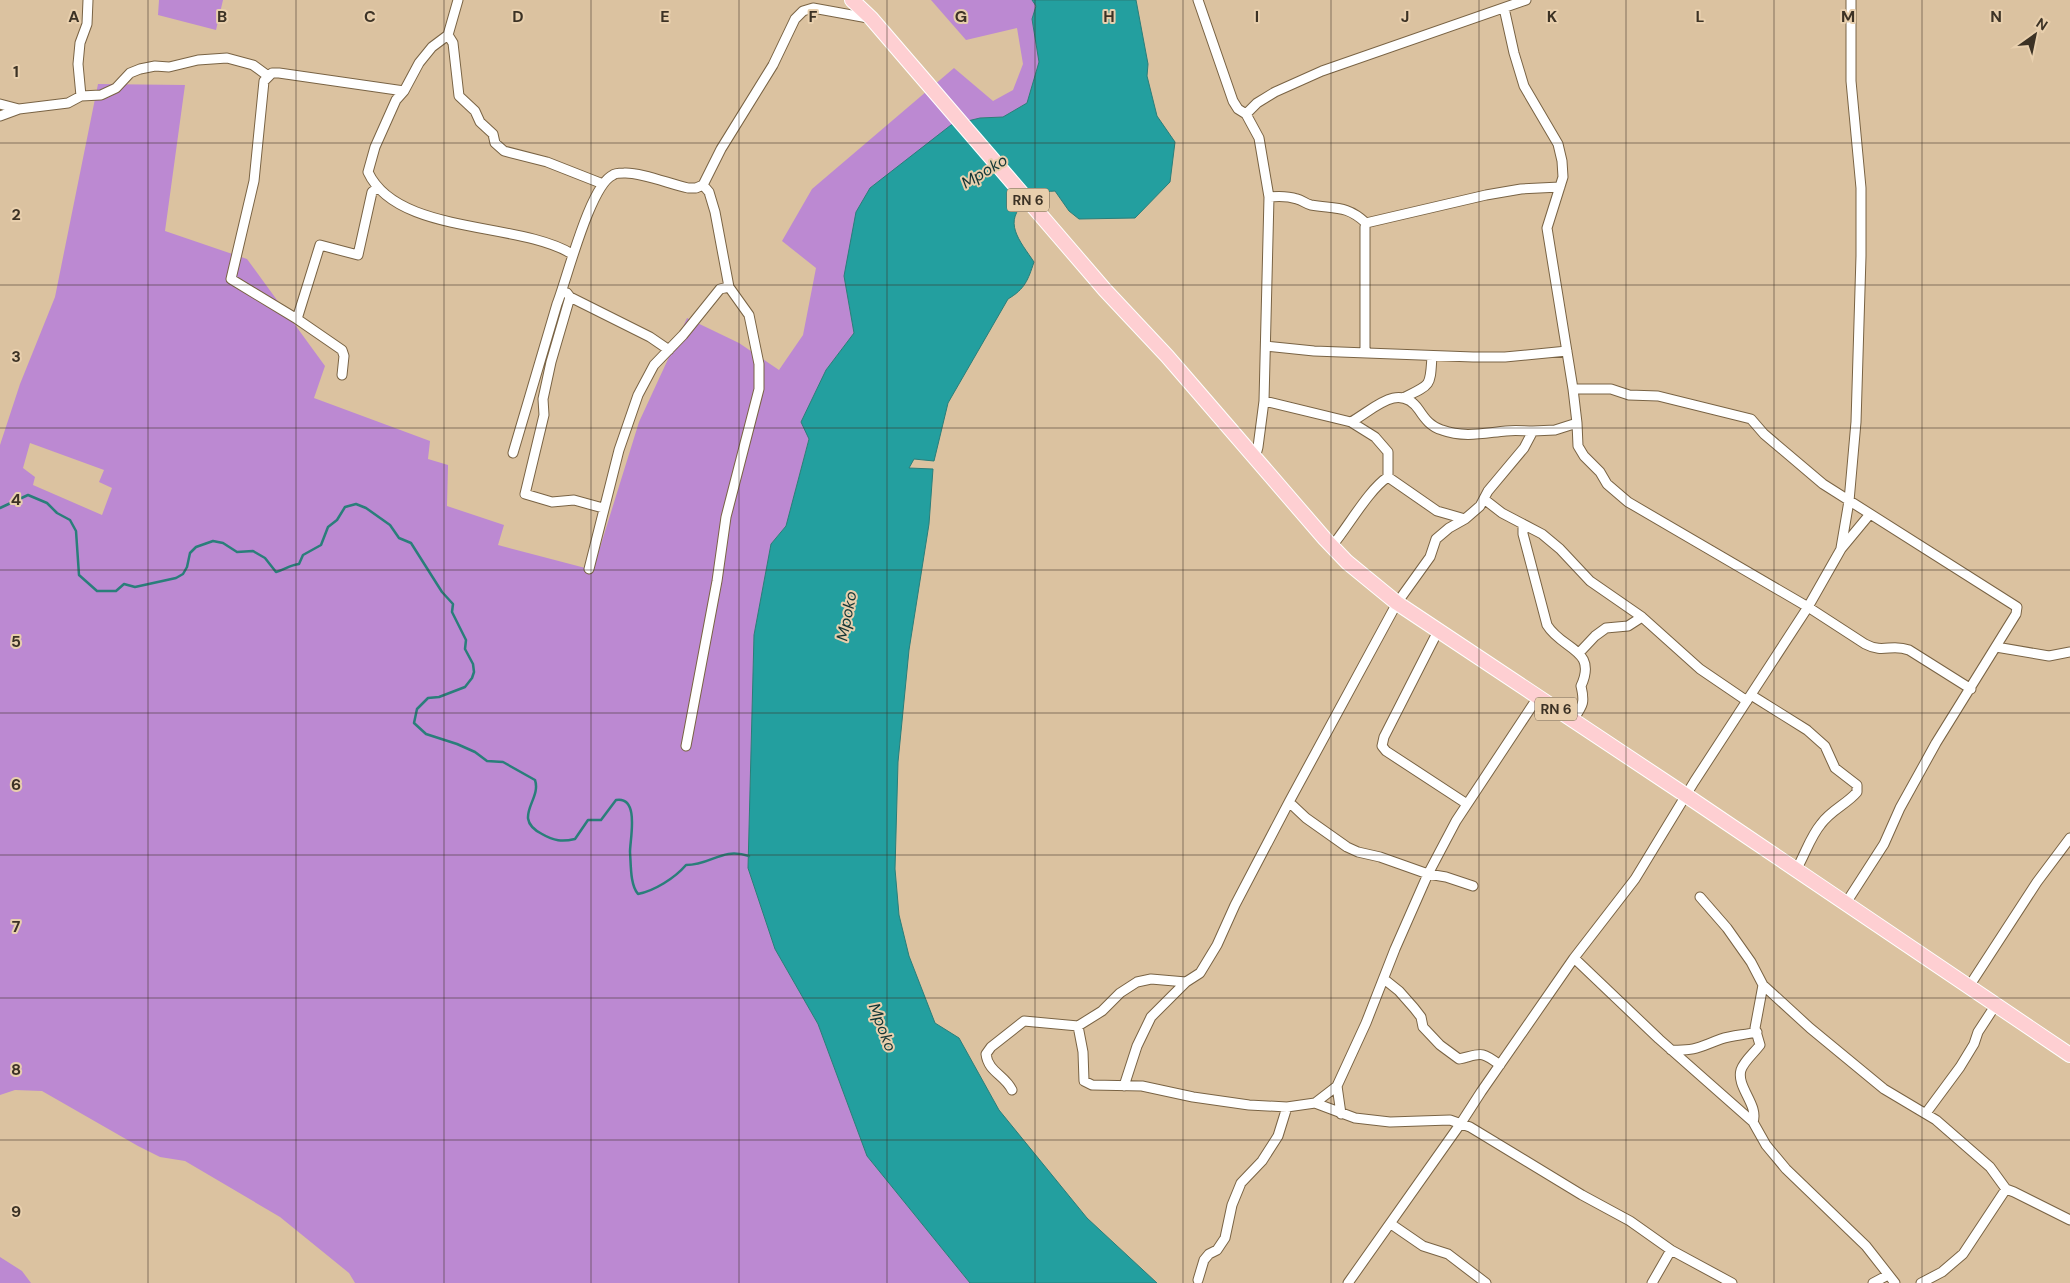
<svg xmlns="http://www.w3.org/2000/svg" width="2070" height="1283" font-family="'DM Sans',sans-serif">
	<style>
		.green { fill: #bc89d2; fill-rule: evenodd }
		.water { fill: #239f9f; stroke: #2a7e7a }
		.lines { fill: none; stroke-linecap: round; stroke-linejoin: round }
		.stream { stroke: #2a7e7a; stroke-width: 2.5 }
		.street-casing { stroke: #796344; stroke-width: 11 }
		.primary-casing { stroke: #fff; stroke-width: 16 }
		.street { stroke: #fff; stroke-width: 9 }
		.primary { stroke: #fecfd2; stroke-width: 14 }
		.grid { fill: none; stroke: #3c3225; stroke-width: 1; stroke-opacity: 0.55 }
		.labels { text-anchor: middle; stroke-width: 4; stroke-linejoin: round; paint-order: stroke }
		.shield { fill: #e8cfad; stroke: #70614e; stroke-width: 1 }
		.shield-label { font-size: 14px; font-weight: bold; fill: #3c3225 }
		.water-label { font-size: 16px; font-style: italic; fill: #133636; stroke: #e8cfad }
		.grid-label { font-size: 16px; text-anchor: middle; font-weight: bold; fill: #3c3225; stroke: #e8cfad; stroke-width: 4; stroke-linejoin: round; paint-order: stroke }
	</style>
	<rect width="100%" height="100%" fill="#dbc2a0"/>
	<path class="green" d="M159,0H223L216,30L158,15Z
		M931,0H1032L1036,6L1032,19L1039,62L1027,103L1003,117L980,118L895,169L870,188L844,276L854,333L826,370L801,422L809,438L786,526L771,544L754,635L748,868L775,949L818,1024L867,1156L970,1283H355L349,1273L280,1217L185,1161L160,1157L138,1146L42,1091L15,1090L0,1095V445L20,384L55,297L98,84L185,85L165,231L247,259L325,366L314,398L430,441L428,459L448,465L447,506L504,525L498,545L593,570L639,422L687,318L739,343L779,370L803,335L816,268L782,241L812,189L954,68L993,101L1013,90L1023,64L1017,28L966,40ZM30,443L104,470L99,482L112,488L102,515L33,485L35,477L23,468Z
		M0,1257L22,1271L31,1283H0Z"/>
	<path class="water" d="M1032,0H1136L1148,64L1147,76L1157,116L1175,142L1170,182L1135,218L1079,219L1069,211L1055,191C1041,192 1038,192 1027,201C1001,221 1020,241 1034,262C1028,280 1025,289 1008,299L952,396L948,403L934,461L914,459L909,468L933,469L929,524L909,650L898,762L895,869L899,915L909,956L935,1023L959,1038L999,1110L1087,1218L1157,1283H970L867,1156L818,1024L775,949L748,868L754,635L771,544L786,526L809,439L801,422L826,370L854,333L844,276L856,212L870,188L951,125L980,118L1003,117L1027,103L1039,62L1032,19L1036,6Z"/>
	<g class="lines">
		<path class="stream" d="M0,508L28,495L47,503L57,513L70,520L76,531L79,575L97,591H116L124,584L135,587L176,578L183,574L187,567L190,553L196,547L213,541L223,543L237,552L253,551L265,558L276,572C284,570 290,565 299,564L303,555L321,545L328,527L337,520L345,507L356,504L366,508L390,525L399,538L411,543L442,592L453,604L452,612L466,640L465,649L473,664L474,672L472,678L465,687L439,697L428,698L417,709L414,723L426,734L457,744L475,752L487,761L503,762L535,780C542,800 511,818 542,834C554,841 562,842 575,839L588,820H601L616,800C640,796 630,839 630,852C631,864 630,885 638,894C654,891 675,878 686,865C712,865 721,847 749,856"/>
		<defs>
			<path id="street" d="M458,0L448,35L432,47L419,63L404,91L396,100L375,147L368,172C397,235 518,221 572,254
				M1198,0L1233,101L1238,109L1246,114L1259,138L1269,197L1264,401L1258,447L1255,458
				M448,35L453,43L459,96L475,111L480,122L493,134L495,143L504,151L547,162L603,184
				M81,96L78,64L80,43L87,24L88,0
				M0,104L19,109
				M1246,114L1257,103L1275,92L1322,71L1526,0
				M0,116L19,109L68,103L81,96L101,95L116,88L130,73L140,69L155,66L169,67L198,60L227,58L253,65L268,76
				M1269,197C1278,196 1288,196 1297,199C1302,200 1306,204 1311,205C1335,209 1347,205 1366,223
				M567,293L570,297L650,337L669,350
				M570,297L551,362L543,399L544,415L525,494L552,502L574,500L603,508
				M297,319L320,245L358,255L372,192L377,188
				M1266,346L1314,351L1473,357H1505L1567,351
				M1365,352V227L1366,223L1486,195L1521,189L1560,187
				M342,375L344,356L342,350L297,319L231,279L254,181L264,81L272,73H279L404,91
				M1573,389H1611L1629,395L1658,396L1751,419L1764,434L1823,484L2017,607L2016,614L1936,743L1900,808L1884,844L1846,903
				M1405,397C1432,384 1430,386 1432,356
				M1264,401L1351,422C1373,410 1399,381 1419,410C1425,419 1431,427 1442,430C1464,438 1484,433 1506,431C1515,430 1524,431 1533,431
				M1351,422L1375,437L1388,452V477L1437,511L1465,519
				M1577,423L1578,446L1584,456L1600,472L1607,484L1628,502L1808,607L1865,644C1884,654 1891,643 1909,650L1971,689
				M513,453L557,304C567,279 590,185 613,175C615,173 621,173 624,173C640,172 670,184 688,188H696L703,185L721,149L773,65L795,19L803,11L813,8L868,18
				M1484,499L1502,513L1542,534L1560,549L1590,581L1642,617L1700,669L1747,701
				M1523,524V534L1547,625C1562,650 1598,649 1581,686C1585,703 1583,705 1573,720
				M1332,546C1348,527 1369,489 1388,477
				M1841,548L1849,501L1856,422L1861,256V188L1851,81V0
				M589,569L619,450L638,395L654,365L683,335L720,289L729,287
				M1438,631L1384,737L1382,746L1386,751L1467,804
				M1996,647L2049,656L2070,652
				M1579,653L1595,636L1606,628L1628,626L1642,617
				M1751,695L1807,730L1825,746L1835,768L1857,785V792C1847,804 1831,810 1821,824C1810,837 1805,855 1796,870
				M686,746L717,581L726,517L759,389V364L749,315L729,287L715,212L709,192L703,185
				M1289,802L1306,818L1347,847L1358,852L1380,857L1428,874L1446,877L1473,886
				M1700,897L1727,928L1751,962L1763,985L1755,1028L1760,1045C1754,1053 1744,1061 1741,1070C1736,1087 1759,1105 1753,1122
				M1574,958L1659,1039L1753,1122L1766,1145L1786,1169L1866,1246L1895,1283
				M1384,979L1399,991L1414,1008L1421,1017L1423,1027L1440,1045L1459,1059C1481,1054 1480,1050 1500,1065
				M1763,985L1810,1028L1884,1089L1936,1120L1990,1167L2006,1189L2014,1192L2070,1220
				M1968,988L2037,882L2070,838
				M1078,1026L1083,1052L1084,1081L1092,1085L1142,1086L1193,1097L1249,1105L1287,1107L1315,1103L1355,1118L1390,1122L1450,1120L1470,1127L1582,1195L1630,1221L1671,1250L1732,1283
				M1671,1050C1697,1051 1699,1047 1721,1039C1732,1035 1745,1035 1757,1032
				M1124,1086L1137,1046L1151,1017L1186,982
				M1012,1090C1005,1075 988,1072 986,1054L991,1047L1024,1021L1078,1026L1102,1011L1120,993L1137,982L1151,979L1186,982L1200,973L1217,945L1235,905L1289,802L1397,603L1430,557L1436,539L1449,528L1465,519L1480,506L1488,491L1524,448L1533,431L1555,430L1577,423L1573,389L1547,228L1563,177L1562,161L1558,144L1524,86L1514,53L1504,8
				M1315,1103L1337,1086
				M1926,1113L1960,1067L1974,1044L1978,1032L1995,1006
				M1341,1114L1337,1086L1366,1023L1395,949L1428,874L1456,821L1538,697
				M1391,1224L1423,1246L1448,1254L1486,1283
				M1198,1280L1204,1260L1209,1254L1217,1250L1225,1238L1232,1205L1241,1183L1262,1161L1278,1136L1287,1107
				M1348,1283L1461,1123L1481,1092L1574,958L1635,879L1694,782L1808,607L1841,549L1870,514
				M1652,1283L1671,1250
				M1873,1283L1888,1275
				M1921,1283L1942,1272L1963,1254L2006,1189"/>
			<path id="primary" d="M852,0L871,18L1105,290L1167,356L1325,539L1347,562L1397,603L1687,796L2070,1055"/>
		</defs>
		<use href="#street" class="street-casing"/>
		<use href="#primary" class="primary-casing"/>
		<use href="#street" class="street"/>
		<use href="#primary" class="primary"/>
	</g>
	<path class="grid" d="M148,0V1283M296,0V1283M444,0V1283M591,0V1283M739,0V1283M887,0V1283M1035,0V1283M1183,0V1283M1331,0V1283M1479,0V1283M1626,0V1283M1774,0V1283M1922,0V1283M0,143H2070M0,285H2070M0,428H2070M0,570H2070M0,713H2070M0,855H2070M0,998H2070M0,1140H2070"/>
	<g class="labels">
		<g class="shield">
			<rect x="1007" y="188.5" width="42" height="23" rx="4"/>
			<rect x="1535" y="697.5" width="42" height="23" rx="4"/>
		</g>
		<g class="shield-label">
			<text x="1028" y="205">RN 6</text>
			<text x="1556" y="714">RN 6</text>
		</g>
		<g class="water-label">
			<text transform="translate(984 171) rotate(-31)" y="6">Mpoko</text>
			<text transform="translate(846 616) rotate(-79)" y="6">Mpoko</text>
			<text transform="translate(883 1027) rotate(69)" y="6">Mpoko</text>
		</g>
	</g>
	<g class="grid-label">
		<text x="74" y="22">A</text>
		<text x="222" y="22">B</text>
		<text x="370" y="22">C</text>
		<text x="518" y="22">D</text>
		<text x="665" y="22">E</text>
		<text x="813" y="22">F</text>
		<text x="961" y="22">G</text>
		<text x="1109" y="22">H</text>
		<text x="1257" y="22">I</text>
		<text x="1405" y="22">J</text>
		<text x="1552" y="22">K</text>
		<text x="1700" y="22">L</text>
		<text x="1848" y="22">M</text>
		<text x="1996" y="22">N</text>
		<text x="16" y="77">1</text>
		<text x="16" y="220">2</text>
		<text x="16" y="362">3</text>
		<text x="16" y="505">4</text>
		<text x="16" y="647">5</text>
		<text x="16" y="790">6</text>
		<text x="16" y="932">7</text>
		<text x="16" y="1075">8</text>
		<text x="16" y="1217">9</text>
	</g>
	<g transform="translate(2035 35) rotate(33)" stroke="#e8cfad" stroke-width="4" paint-order="stroke">
	<path d="M0-4L9 19L0 12L-9 19Z" fill="#3c3225"/>
	<text y="-8" font-size="14" font-weight="bold" text-anchor="middle" fill="#3c3225">N</text>
	</g>
</svg>
